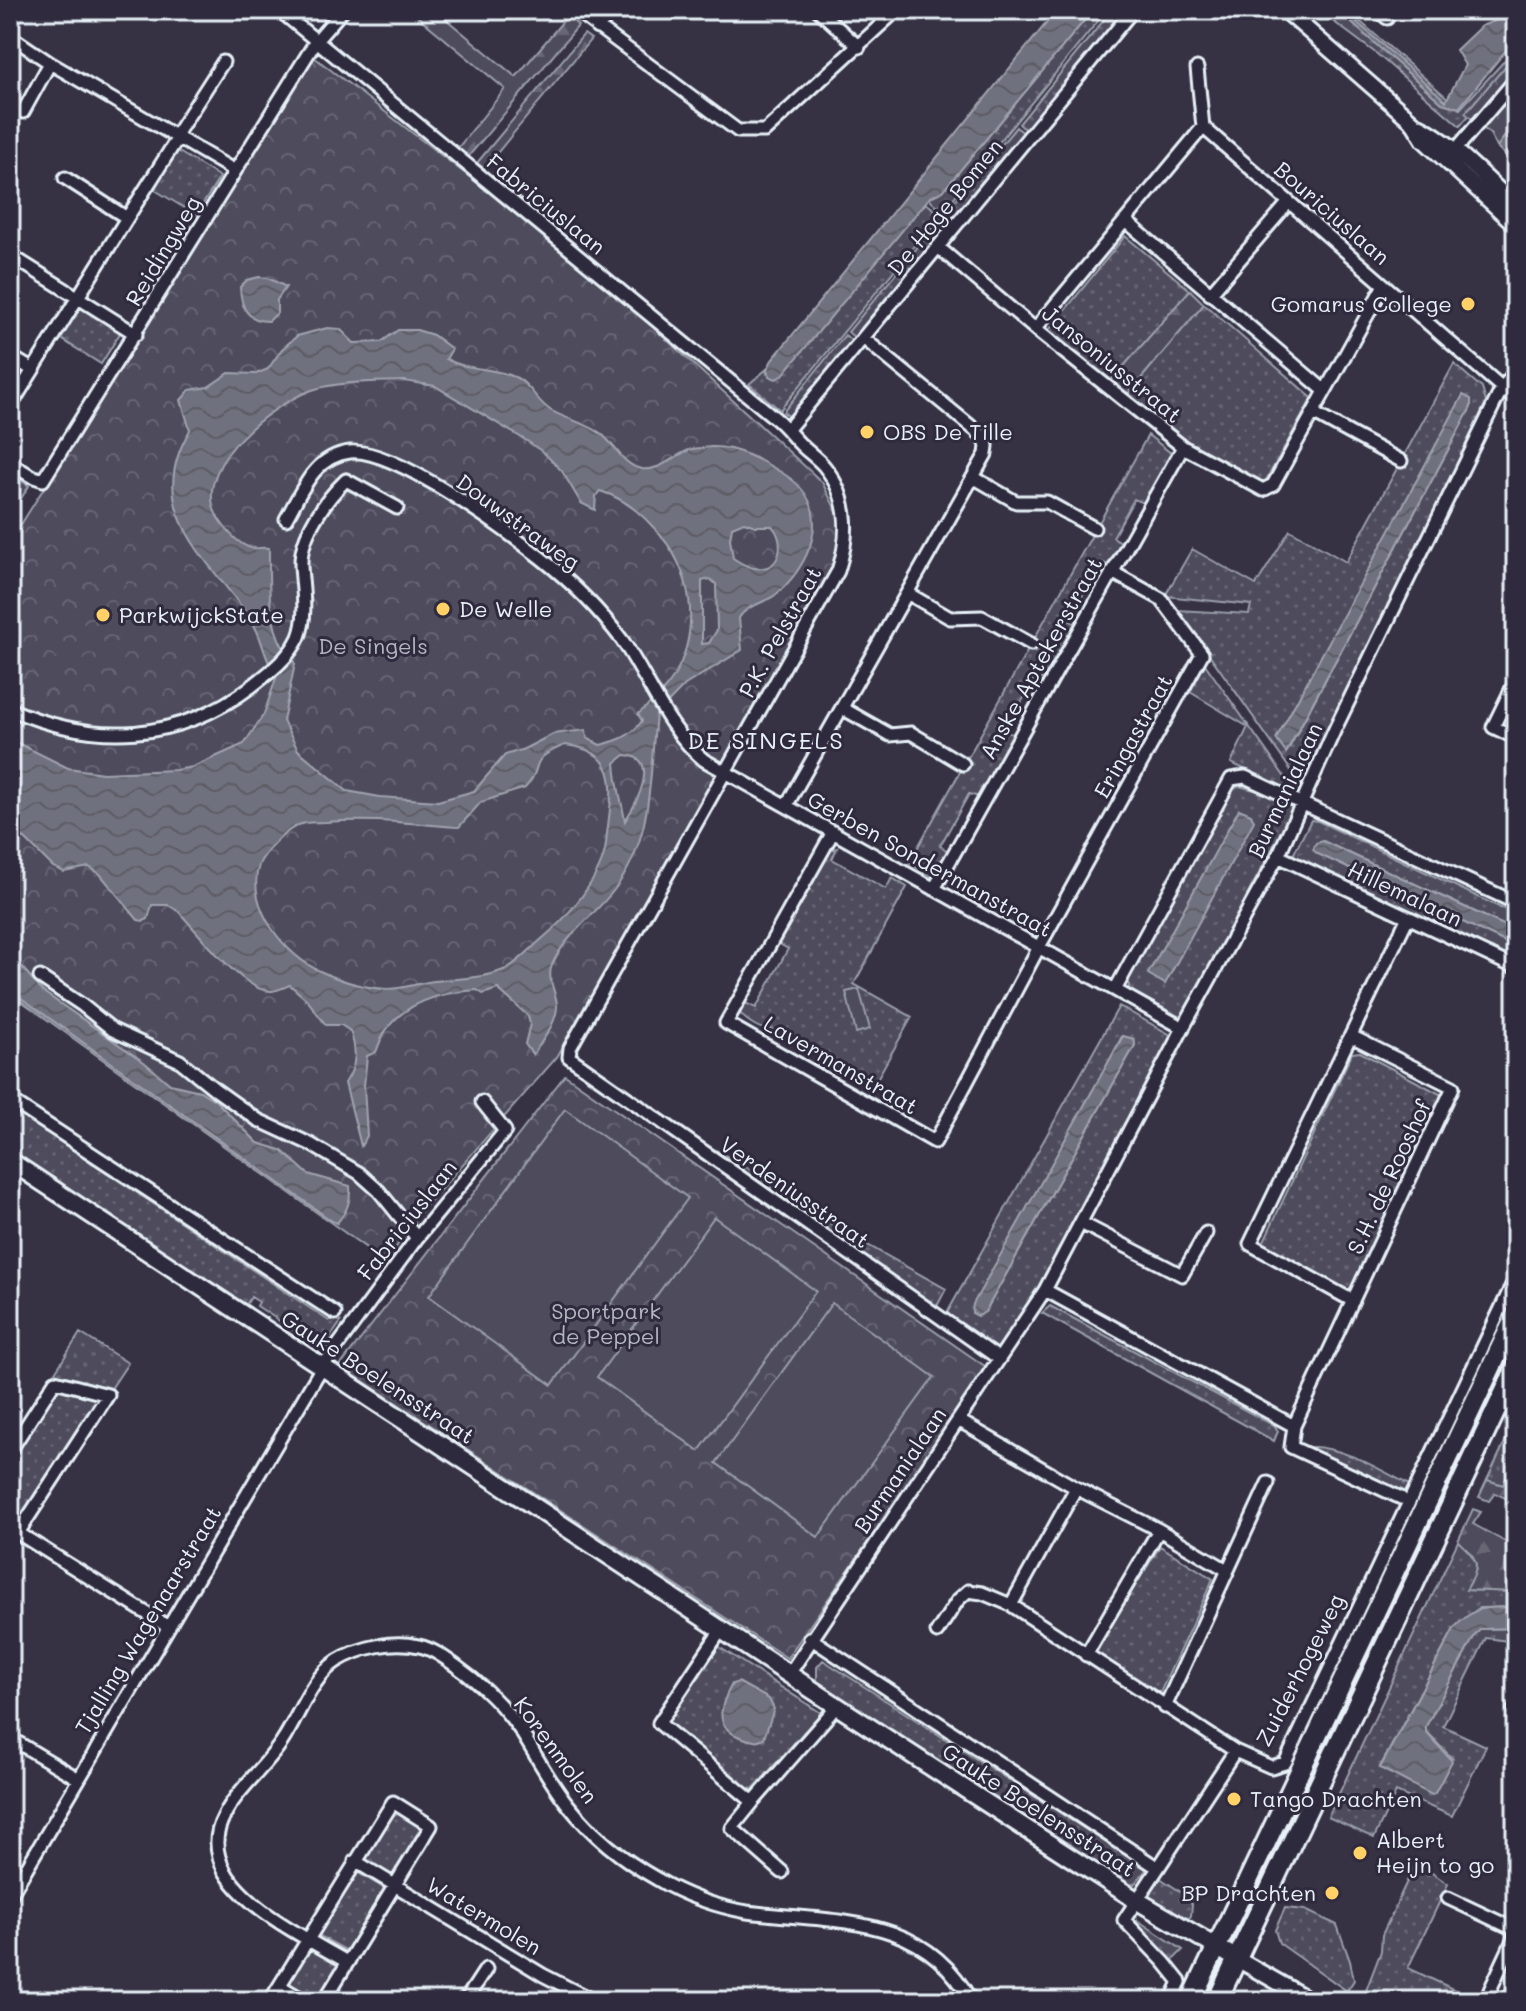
<svg xmlns="http://www.w3.org/2000/svg" width="1526" height="2011" font-family="Mali,sans-serif">
	<style>
		.grass { fill: url(#grass-dots); stroke: #9a9eaa; stroke-width: 2; fill-rule: evenodd }
		.forest { fill: url(#forest-firs); stroke: #9a9eaa; stroke-width: 2 }
		.park { fill: url(#park-crowns); stroke: #9a9eaa; stroke-width: 2 }
		.pitch { fill: #4d4b5c; stroke: #9a9eaa; stroke-width: 2 }
		.water { fill: url(#water-waves); stroke: #a0a4af; stroke-width: 2; fill-rule: evenodd }
		.lines { fill: none; stroke-linecap: round; stroke-linejoin: round }
		.minor-casing { stroke: #e8f1f8; stroke-width: 17 }
		.tertiary-casing { stroke: #e8f1f8; stroke-width: 20 }
		.secondary-casing { stroke: #e8f1f8; stroke-width: 22 }
		.primary-casing { stroke: #e8f1f8; stroke-width: 24 }
		.minor { stroke: #2f2a3d; stroke-width: 11 }
		.tertiary { stroke: #2f2a3d; stroke-width: 14 }
		.secondary { stroke: #2f2a3d; stroke-width: 16 }
		.primary { stroke: #2f2a3d; stroke-width: 18 }
		.poi-dot { fill: #ffd166; stroke: #2f2a3d; stroke-width: 3 }
		.labels { text-anchor: middle; stroke-width: 6; stroke-linejoin: round; paint-order: stroke }
		.street-label { font-size: 22px; fill: #e8f1f8; stroke: #2f2a3d }
		.poi-label { font-size: 22px; fill: #e8f1f8; stroke: #2f2a3d; text-anchor: start }
		.park-label { font-size: 22px; fill: #b2b7c1; stroke: #2f2a3d }
		.neighbourhood-label { font-size: 24px; letter-spacing: 2px; fill: #e8f1f8; stroke: #2f2a3d }
	</style>
	<defs>
		<pattern id="grass-dots" width="8" height="8" patternUnits="userSpaceOnUse" patternTransform="scale(2)"><rect width="8" height="8" fill="#4d4b5c"/><path d="M2 2h.1M6 6h.1" fill="none" stroke="#676574" stroke-width="1.8" stroke-linecap="round"/></pattern>
		<pattern id="forest-firs" width="22" height="20" patternUnits="userSpaceOnUse" patternTransform="scale(2)"><rect width="22" height="20" fill="#4d4b5c"/><path d="M5 1l3.5 6h-7zM16 11l3.5 6h-7z" fill="#676574"/></pattern>
		<pattern id="park-crowns" width="20" height="18" patternUnits="userSpaceOnUse" patternTransform="scale(2)"><rect width="20" height="18" fill="#4d4b5c"/><path d="M2 6a3 3 0 1 1 6 0M12 15a3 3 0 1 1 6 0" fill="none" stroke="#676574"/></pattern>
		<pattern id="water-waves" width="16" height="10" patternUnits="userSpaceOnUse" patternTransform="scale(2)"><rect width="16" height="10" fill="#70717f"/><path d="M0 5q4-4 8 0t8 0" fill="none" stroke="#5b5c64"/></pattern>
	</defs>
	<rect width="100%" height="100%" fill="#363244"/>
	<filter id="ink" filterUnits="userSpaceOnUse"><feTurbulence type="fractalNoise" baseFrequency=".0125" numOctaves="2"/><feDisplacementMap in="SourceGraphic" scale="16" xChannelSelector="R" yChannelSelector="G"/><feConvolveMatrix kernelMatrix="1 2 1 2 8 2 1 2 1" color-interpolation-filters="sRGB"/></filter>
	<g filter="url(#ink)">
		<path class="grass" d="M1093,10H1107L943,211L931,201L930,197L943,191Z
			M1112,10H1126L1027,131L1019,124Z
			M1318,10H1347L1460,109L1516,48V60L1460,126L1377,54Z
			M1016,127L1025,134L953,220L945,213Z
			M174,149L220,177L196,215L150,187Z
			M926,203L940,214L780,410L749,384L767,369V373Z
			M943,216L951,223L856,339L848,332Z
			M1125,236L1190,290L1111,381L1049,330Z
			M79,303L122,330L101,364L58,337Z
			M1204,304L1312,398L1265,482L1261,484L1191,445L1127,395Z
			M845,335L853,342L790,417L783,412Z
			M1454,364L1482,388L1486,402L1304,789L1178,610L1249,614L1251,605L1165,596L1192,549L1256,585L1290,530L1346,562ZM1471,400V407L1287,752Z
			M1148,435L1172,454L1143,503L1134,499L1113,537L1121,542L1108,565L1101,562L1069,620L1075,624L1043,680L1035,677L1006,731L1013,735L979,797L969,794L940,846L948,851L932,877L909,863Z
			M10,473L29,486L10,516Z
			M1205,664L1296,793L1231,763L1248,727L1190,692Z
			M1239,786L1266,793L1294,808L1182,1017H1180L1129,990V977L1233,789Z
			M1311,820L1318,821L1516,915V931L1323,841L1316,843L1318,854L1516,947V966L1291,859Z
			M837,848L832,859L886,889L892,878L907,887L854,984L912,1017L873,1086L771,1029C761,1031 746,1021 740,1013L743,1002L756,1008L788,949L776,942L824,861L831,850Z
			M1119,1006L1169,1034L1171,1039L1039,1286L997,1349L946,1315ZM1122,1036L1134,1039L1135,1045L985,1312Z
			M1360,1052L1442,1095L1352,1288L1345,1290L1263,1243L1352,1053Z
			M10,1108L329,1321L333,1317L341,1322L325,1344L317,1340L314,1344L257,1306L259,1302L251,1297L246,1305L10,1151Z
			M688,1134L772,1182L770,1194Z
			M784,1198L946,1289L935,1310L783,1203Z
			M1050,1306L1275,1426L1278,1431L1274,1441L1042,1313Z
			M80,1333L128,1363L17,1530L10,1525V1443Z
			M1516,1419V1459L1503,1485L1487,1480Z
			M1309,1447C1344,1446 1382,1471 1413,1487L1407,1500L1302,1450Z
			M1458,1541C1480,1560 1480,1566 1467,1590L1516,1592V1607L1479,1608L1455,1627L1380,1767L1452,1758L1426,1732V1726L1475,1635L1480,1629L1516,1628V1642L1486,1638L1443,1726L1486,1746L1452,1816L1396,1792L1374,1838L1328,1817Z
			M1160,1546L1213,1579L1159,1695L1094,1653Z
			M716,1645L821,1713L753,1789L742,1787L670,1727L668,1721Z
			M823,1660L1147,1869L1130,1889L817,1687V1667Z
			M398,1812L422,1828L394,1879L364,1860L390,1818Z
			M1416,1862L1448,1884L1408,1968L1455,1990L1450,2001H1362L1381,1951L1382,1935Z
			M355,1871L387,1890L349,1952L316,1934Z
			M1160,1878L1184,1894L1192,1904L1191,1916L1185,1921L1148,1899L1147,1896Z
			M1285,1908L1305,1910L1337,1925L1350,1961L1354,1980L1347,1991L1279,1943L1275,1930Z
			M1137,1920L1183,1950L1173,1960L1168,1959L1135,1925Z
			M308,1947L340,1966L318,2001H275Z"/>
		<path class="forest" d="M410,10H435L516,77L568,15L578,26L468,157L458,148L505,89Z
			M584,34L591,39L484,169L477,163Z
			M1190,290L1204,304L1127,395L1111,381Z
			M1516,1459V1503L1495,1493L1489,1501L1479,1497L1487,1480L1503,1485Z
			M1473,1509L1481,1512L1473,1524L1516,1548V1592L1466,1590C1481,1566 1480,1560 1458,1541Z"/>
		<path class="park" d="M1516,54V121L1497,147L1490,134L1465,113Z
			M314,57L595,274L822,482L842,522L835,566L557,1057L418,1215L386,1262L10,993V542Z
			M565,1075L989,1369L787,1658L340,1366Z"/>
		<path class="pitch" d="M859,989L870,1029L856,1033L846,992Z
			M565,1109L688,1198L552,1385L429,1296Z
			M714,1217L816,1291L699,1451L597,1377Z
			M832,1303L934,1377L818,1537L716,1463Z"/>
		<path class="water" d="M1057,10H1093L943,191L930,197L782,376L776,379L769,376L767,369L772,360Z
			M1337,10H1343L1446,101L1465,65L1456,50L1481,26L1502,18L1516,27V38L1459,108L1442,103Z
			M1516,121V166L1497,147Z
			M259,277L268,278L286,287L277,300V313L269,321C247,321 241,308 240,287L247,280Z
			M327,328L340,329L354,343L381,342L398,330H417L433,335L452,349L446,359C468,371 495,367 517,378C532,386 537,403 552,411C566,419 582,422 597,431C614,440 621,466 642,469C660,472 675,454 692,449C698,448 705,448 711,447C736,446 763,461 784,474C833,504 815,559 779,592C767,604 748,603 739,618L742,650L685,685L656,715C649,775 654,839 614,890C595,915 565,935 552,965C546,980 557,992 557,1006C557,1023 541,1042 533,1055L525,1044L530,1024L528,1016L498,989L483,994L477,990C444,992 408,1000 387,1029C382,1035 379,1045 376,1052L367,1056L364,1086L367,1136L361,1146L345,1083C357,1066 357,1050 350,1031L341,1025H326L307,1000L290,985C285,987 277,991 272,991C245,994 196,930 178,911L168,905H152L148,919L144,921L138,920L100,874L89,867L64,872L53,867L10,824V739L68,768L103,773L175,770L193,767L244,744L264,714L277,675C263,659 263,637 251,620C210,559 141,511 190,430L181,400L190,390L208,387L229,373L256,374L268,369L282,349L297,336ZM404,381L435,386L527,441L544,453L562,471L581,503L595,510L596,496L600,491C621,497 640,512 655,529C693,569 702,629 673,678C664,692 651,703 638,714L642,721C631,736 618,741 600,745L587,738L586,730L553,734L524,749L505,755L474,791L438,801L380,797L347,791L298,750L283,721L295,664C292,658 287,654 284,649C267,620 269,580 269,548C263,547 257,549 251,548C240,545 230,534 223,525C181,474 268,406 312,390C338,381 376,382 404,381ZM744,522L755,526H772C784,538 783,565 763,568C752,570 742,564 733,558L730,539L732,527ZM710,579L716,584L717,630L709,643L702,644V581ZM565,745C627,751 610,798 606,843C603,876 568,917 543,938C532,947 519,962 506,969C484,979 458,978 434,981C419,983 402,989 386,989C365,988 342,981 322,972C286,957 245,906 259,865C262,856 270,848 277,841C283,835 292,827 301,824C308,822 318,822 326,822C370,818 415,824 459,827L481,802L525,788C546,766 524,761 565,745ZM625,755C662,757 636,804 625,821C622,802 616,783 615,763Z
			M1463,395L1471,399V407L1286,753L1276,739Z
			M1239,809L1251,814L1254,821L1165,984L1148,974Z
			M1323,841L1516,931V947L1318,854L1313,850L1316,843Z
			M10,958L18,962L42,991L144,1062L170,1084L200,1091L216,1101L258,1143L281,1150L308,1174L350,1186C351,1202 347,1211 337,1223L332,1221L10,990Z
			M1123,1036L1134,1039L1135,1045L985,1312L978,1316L972,1313L973,1304Z
			M1516,1607V1628L1481,1629L1475,1635L1426,1726V1732L1452,1761L1435,1793L1432,1795L1380,1768L1455,1627C1477,1604 1486,1608 1516,1607Z
			M738,1682L769,1699L774,1709L764,1738C754,1743 750,1740 740,1737C712,1726 721,1704 732,1684Z"/>
		<g class="lines">
			<defs>
				<path id="minor" d="M279,10L775,418C785,426 792,436 801,445C808,452 817,458 824,466C850,498 850,534 838,571L570,1048L569,1057L998,1358
					M575,10L738,131H765L897,10
					M818,10L859,47
					M1378,10L1387,18
					M597,28L613,10
					M10,36L50,63L235,171
					M1197,68L1203,127L1516,400
					M23,112L50,63
					M176,135L223,62
					M1452,154L1516,79
					M127,218L179,136
					M1126,221L1325,391
					M938,247L1035,329L1183,447L1263,490L1273,485L1384,285
					M10,255L136,334
					M1210,294L1289,202
					M1035,329L1203,127
					M10,356L33,370L10,407
					M33,370L127,218L65,178
					M1313,413L1401,461
					M788,429L1133,10
					M10,463L31,476L43,480L316,41L343,10
					M973,477L1016,502H1047L1094,528
					M286,519C302,491 314,456 350,452C395,448 504,529 541,558C570,581 599,609 622,640C649,679 667,730 704,760L1183,1028
					M907,593L950,618L982,617L1031,644
					M1516,680L1493,727L1516,738
					M842,708L890,735L911,733L963,764
					M10,709C95,746 178,742 252,686C269,673 290,657 299,637C308,614 302,588 301,565C300,535 326,499 346,480L397,508
					M786,806L986,454L987,446L984,437L863,338
					M833,832L726,1023L935,1142L1039,947L1202,654L1161,599L1112,572
					M1278,856L1516,968
					M934,889L1183,447
					M40,977L82,1005L113,1030L180,1061L216,1090L258,1120L310,1144L359,1173L379,1191L417,1238
					M1115,990L1231,779L1245,777L1516,903
					M10,1100L335,1313
					M1081,1223L1182,1275L1206,1233
					M1045,1290L1294,1426L1291,1447L1401,1498
					M1353,1301L1250,1244L1408,917
					M958,1420L1076,1488L1159,1530L1227,1570
					M1294,1426L1453,1087L1351,1036
					M10,1451L55,1381L108,1395L18,1533
					M10,1528L167,1626
					M1011,1605L1076,1488
					M721,1630L659,1723L753,1802L837,1706
					M937,1632L958,1600L968,1591L982,1593L1011,1605L1235,1751
					M810,1638L1158,1868
					M1086,1655L1159,1530
					M789,1674L1045,1290L1183,1028L1278,856L1335,729L1502,388L1516,371
					M1165,1707L1268,1483
					M1514,1710L1516,1711
					M10,1738L77,1778
					M753,1802L732,1828L782,1872
					M355,1861L543,1975L594,2001
					M10,1896L322,1367L417,1238L505,1131L482,1102
					M1448,1898L1516,1930
					M347,1962C308,1939 231,1903 219,1857C215,1843 217,1829 224,1816C238,1788 266,1767 283,1740C300,1714 311,1678 337,1661C360,1647 393,1640 419,1646C433,1649 445,1658 456,1666C480,1683 503,1705 520,1730C536,1755 550,1783 569,1806C593,1836 623,1860 657,1879C683,1895 717,1907 747,1912C833,1923 923,1912 971,2001
					M280,1986L305,2001
					M1490,1990L1516,1934
					M10,1998L16,2001
					M270,2001L393,1802L431,1826L324,2001
					M465,2001L486,1969
					M1171,2001L1180,1982L1164,1962L1124,1920L1235,1751L1271,1767L1285,1763L1516,1277"/>
				<path id="tertiary" d="M1285,10L1413,122L1424,140L1516,225
					M1413,123C1453,142 1484,177 1516,207
					M1237,1959L1311,2001"/>
				<path id="secondary" d="M10,1161L837,1706L1136,1900L1237,1959"/>
				<path id="primary" d="M1191,2001L1516,1315
					M1217,2001L1516,1368"/>
			</defs>
			<use href="#minor" class="minor-casing"/>
			<use href="#tertiary" class="tertiary-casing"/>
			<use href="#secondary" class="secondary-casing"/>
			<use href="#primary" class="primary-casing"/>
			<use href="#minor" class="minor"/>
			<use href="#tertiary" class="tertiary"/>
			<use href="#secondary" class="secondary"/>
			<use href="#primary" class="primary"/>
		</g>
	</g>
	<g class="poi-dot">
		<circle cx="1468" cy="304" r="8"/>
		<circle cx="867" cy="432" r="8"/>
		<circle cx="443" cy="609" r="8"/>
		<circle cx="103" cy="615" r="8"/>
		<circle cx="1234" cy="1799" r="8"/>
		<circle cx="1360" cy="1853" r="8"/>
		<circle cx="1332" cy="1893" r="8"/>
	</g>
	<g class="labels">
		<g class="street-label">
			<text transform="translate(546 204) rotate(39)" y="8">Fabriciuslaan</text>
			<text transform="translate(945 207) rotate(-51)" y="8">De Hoge Bomen</text>
			<text transform="translate(1332 213) rotate(41)" y="8">Bouriciuslaan</text>
			<text transform="translate(163 251) rotate(-59)" y="8">Reidingweg</text>
			<text transform="translate(1112 364) rotate(39)" y="8">Jansoniusstraat</text>
			<text transform="translate(518 522) rotate(36)" y="8">Douwstraweg</text>
			<text transform="translate(780 632) rotate(-61)" y="8">P.K. Pelstraat</text>
			<text transform="translate(1041 658) rotate(-61)" y="8">Anske Aptekerstraat</text>
			<text transform="translate(1133 736) rotate(-61)" y="8">Eringastraat</text>
			<text transform="translate(1285 790) rotate(-65)" y="8">Burmanialaan</text>
			<text transform="translate(930 864) rotate(29)" y="8">Gerben Sondermanstraat</text>
			<text transform="translate(1405 894) rotate(25)" y="8">Hillemalaan</text>
			<text transform="translate(841 1065) rotate(30)" y="8">Lavermanstraat</text>
			<text transform="translate(1389 1177) rotate(-65)" y="8">S.H. de Rooshof</text>
			<text transform="translate(795 1192) rotate(35)" y="8">Verdeniusstraat</text>
			<text transform="translate(407 1220) rotate(-52)" y="8">Fabriciuslaan</text>
			<text transform="translate(378 1377) rotate(33)" y="8">Gauke Boelensstraat</text>
			<text transform="translate(900 1470) rotate(-56)" y="8">Burmanialaan</text>
			<text transform="translate(148 1620) rotate(-59)" y="8">Tjalling Wagenaarstraat</text>
			<text transform="translate(1300 1670) rotate(-63)" y="8">Zuiderhogeweg</text>
			<text transform="translate(556 1750) rotate(54)" y="8">Korenmolen</text>
			<text transform="translate(1039 1810) rotate(33)" y="8">Gauke Boelensstraat</text>
			<text transform="translate(484 1916) rotate(31)" y="8">Watermolen</text>
		</g>
		<g class="poi-label">
			<text x="1452" y="312" text-anchor="end">Gomarus College</text>
			<text x="883" y="440">OBS De Tille</text>
			<text x="459" y="617">De Welle</text>
			<text x="119" y="623">ParkwijckState</text>
			<text x="1250" y="1807">Tango Drachten</text>
			<text x="1376" y="1848">Albert<tspan x="1376" dy="25">Heijn to go</tspan></text>
			<text x="1316" y="1901" text-anchor="end">BP Drachten</text>
		</g>
		<g class="park-label">
			<text x="373" y="654">De Singels</text>
			<text x="606" y="1319">Sportpark<tspan x="606" dy="25">de Peppel</tspan></text>
		</g>
		<g class="neighbourhood-label">
			<text x="766" y="749">DE SINGELS</text>
		</g>
	</g>
	<rect width="1526" height="2011" fill="none" stroke="#2f2a3d" stroke-width="40"/>
	<rect x="20" y="20" width="1486" height="1971" fill="none" stroke="#e8f1f8" stroke-width="3" filter="url(#ink)"/>
</svg>
